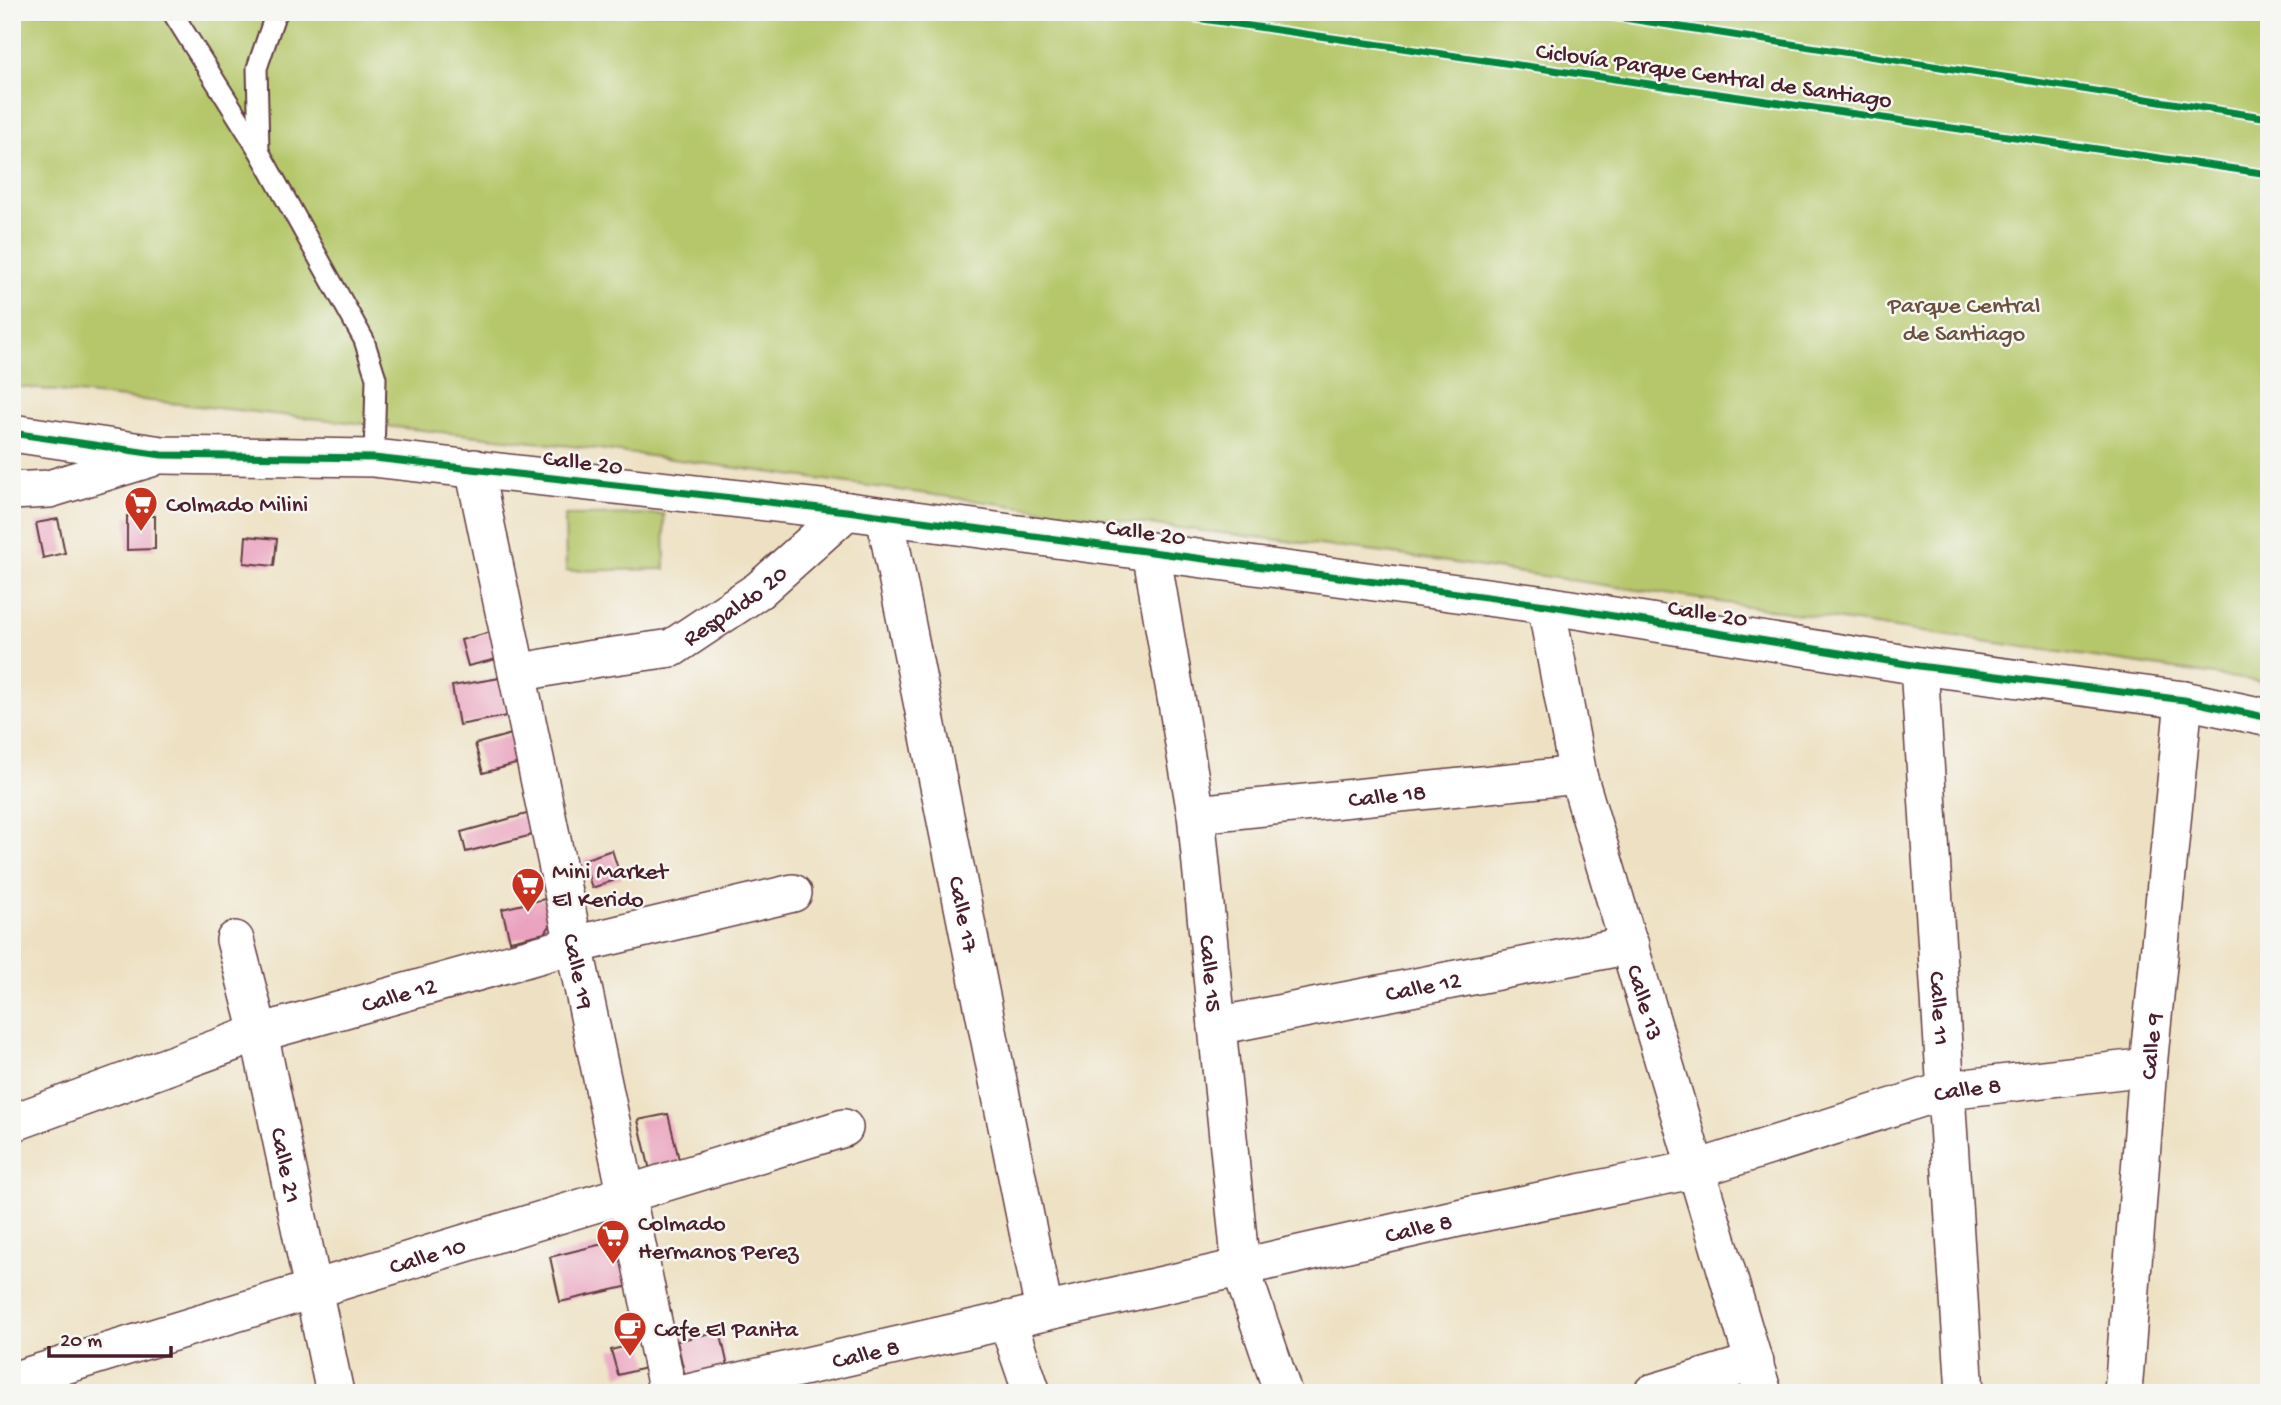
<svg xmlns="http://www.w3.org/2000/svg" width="2281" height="1405" font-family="'Gochi Hand',sans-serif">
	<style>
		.green { fill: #b5c76b; stroke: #80734b; stroke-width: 2 }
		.building { fill: #eaa2be }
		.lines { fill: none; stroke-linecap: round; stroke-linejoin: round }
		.service-casing { stroke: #633c42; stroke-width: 23 }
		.minor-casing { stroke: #633c42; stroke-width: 40 }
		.service { stroke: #fff; stroke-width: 19 }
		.minor { stroke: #fff; stroke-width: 37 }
		.cycleway-casing { stroke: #f6f6f2; stroke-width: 11 }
		.cycleway { stroke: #00873e; stroke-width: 7 }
		.labels { text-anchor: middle; stroke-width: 5; stroke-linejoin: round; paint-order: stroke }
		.street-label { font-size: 24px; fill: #4a1f2b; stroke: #f6f6f2 }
		.park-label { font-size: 24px; fill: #6a513e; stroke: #f6f6f2 }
		.poi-label { font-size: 24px; fill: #4a1f2b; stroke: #f6f6f2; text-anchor: start }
	</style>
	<rect width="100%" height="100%" fill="#f6f6f2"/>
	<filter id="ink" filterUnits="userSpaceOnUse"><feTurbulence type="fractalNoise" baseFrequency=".0143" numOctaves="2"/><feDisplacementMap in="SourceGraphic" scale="14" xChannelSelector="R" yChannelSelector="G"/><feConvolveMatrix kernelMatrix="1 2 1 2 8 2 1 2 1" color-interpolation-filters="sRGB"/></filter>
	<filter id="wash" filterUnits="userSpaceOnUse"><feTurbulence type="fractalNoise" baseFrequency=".00686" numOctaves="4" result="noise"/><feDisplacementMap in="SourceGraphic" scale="28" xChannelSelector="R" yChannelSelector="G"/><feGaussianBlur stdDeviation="1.57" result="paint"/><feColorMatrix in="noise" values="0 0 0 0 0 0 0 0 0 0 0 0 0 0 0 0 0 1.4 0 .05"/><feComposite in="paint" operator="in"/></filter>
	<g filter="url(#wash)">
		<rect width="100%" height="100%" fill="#eee1c3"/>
		<path class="green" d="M12,12H2269V683L1393,554L1146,524L598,449L12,386Z
			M664,514L665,569L566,571L565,515Z"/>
		<g id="blocks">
			<path class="building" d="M127,516H155V549L127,550Z
				M58,519L65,553L43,558L36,523Z
				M246,536L277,539L274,566L244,563Z
				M498,630L505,657L468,666L461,640Z
				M500,678L507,716L459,725L452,686Z
				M515,733L523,762L483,773L475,744Z
				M534,812L540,833L466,852L461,832Z
				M612,850L621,878L592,888L583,860Z
				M549,898L554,920L545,933L510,941L502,909Z
				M668,1114L683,1176L653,1183L638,1120Z
				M627,1238L638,1284L560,1302L550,1257Z
				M720,1331L729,1371L686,1381L677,1341Z
				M643,1342L649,1367L618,1375L611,1350Z"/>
		</g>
	</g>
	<g filter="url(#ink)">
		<use href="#blocks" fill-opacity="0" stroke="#633c42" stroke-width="2"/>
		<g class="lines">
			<defs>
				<path id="service" d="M172,12L259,151L364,340L376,378L374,458
					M259,150L257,68L274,18L278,12"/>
				<g id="minor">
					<path d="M12,433L162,455L374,458L847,511L1546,605L1919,666L2184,700L2269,718"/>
					<path id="s1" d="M474,468L668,1393"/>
					<path d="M12,491L49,489L151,458"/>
					<path id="s2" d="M885,516L1044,1311"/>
					<path id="s3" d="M1151,551L1196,814L1241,1269L1283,1393"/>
					<path id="s4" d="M1546,605L1578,775L1763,1393"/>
					<path id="s5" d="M1919,666L1965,1393"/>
					<path id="s6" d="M517,673L593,659L672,648L759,590L847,511"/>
					<path id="s7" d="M1196,814L1578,775"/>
					<path id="s8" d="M235,940L259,1033L335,1393"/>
					<path id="s9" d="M1217,1026L1630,945"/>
					<path id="s10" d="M12,1123L259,1033L574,945L793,893"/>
					<path d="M1007,1320L1032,1393"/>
					<path id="s11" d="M12,1381L844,1128"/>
					<path id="s12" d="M688,1393L1467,1216L1697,1169L1947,1090L2148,1067"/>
					<path d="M1652,1393L1755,1362"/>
					<path id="s13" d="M2123,1393L2148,1067L2184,700"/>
				</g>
			</defs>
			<use href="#service" class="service-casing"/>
			<use href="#minor" class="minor-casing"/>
			<use href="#service" class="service"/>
			<use href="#minor" class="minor"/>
			<defs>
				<path id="cycleway" d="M1154,12L2269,174
					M1585,12L2269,118
					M12,433L162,455L374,458L847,511L1546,605L1919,666L2184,700L2269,718"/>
			</defs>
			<use href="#cycleway" class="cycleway-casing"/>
			<use href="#cycleway" class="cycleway"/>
		</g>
	</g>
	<defs>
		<symbol id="supermarket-pin" viewBox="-11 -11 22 30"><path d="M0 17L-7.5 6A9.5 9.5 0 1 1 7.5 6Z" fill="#c8321e" stroke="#f6f6f2"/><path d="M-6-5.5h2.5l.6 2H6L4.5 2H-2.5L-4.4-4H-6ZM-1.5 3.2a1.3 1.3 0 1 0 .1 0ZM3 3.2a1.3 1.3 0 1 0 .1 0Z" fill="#fff"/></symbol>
		<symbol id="cafe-pin" viewBox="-11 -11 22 30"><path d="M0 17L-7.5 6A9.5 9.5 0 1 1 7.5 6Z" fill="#c8321e" stroke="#f6f6f2"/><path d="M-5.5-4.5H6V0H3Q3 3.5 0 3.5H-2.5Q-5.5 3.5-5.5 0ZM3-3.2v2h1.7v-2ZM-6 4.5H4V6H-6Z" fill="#fff"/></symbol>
	</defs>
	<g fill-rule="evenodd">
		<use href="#supermarket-pin" x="122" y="484" width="38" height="52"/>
		<use href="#supermarket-pin" x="509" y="865" width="38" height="52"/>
		<use href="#supermarket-pin" x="594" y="1217" width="38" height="52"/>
		<use href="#cafe-pin" x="611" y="1309" width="38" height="52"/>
	</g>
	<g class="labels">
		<g class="street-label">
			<text transform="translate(1714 74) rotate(8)" y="8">Ciclovía Parque Central de Santiago</text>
			<text transform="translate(583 461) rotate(7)" y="8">Calle 20</text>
			<text transform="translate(1146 531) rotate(8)" y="8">Calle 20</text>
			<text dy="8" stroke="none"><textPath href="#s6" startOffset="233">Respaldo 20</textPath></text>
			<text transform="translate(1708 612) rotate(9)" y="8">Calle 20</text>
			<text dy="8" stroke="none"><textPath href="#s7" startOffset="192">Calle 18</textPath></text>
			<text dy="8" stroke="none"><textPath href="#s2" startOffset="406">Calle 17</textPath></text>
			<text dy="8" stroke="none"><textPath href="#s1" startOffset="514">Calle 19</textPath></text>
			<text dy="8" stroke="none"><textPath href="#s3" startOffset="427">Calle 15</textPath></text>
			<text dy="8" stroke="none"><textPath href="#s9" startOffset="210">Calle 12</textPath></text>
			<text dy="8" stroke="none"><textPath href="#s10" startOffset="408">Calle 12</textPath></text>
			<text dy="8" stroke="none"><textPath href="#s4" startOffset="410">Calle 13</textPath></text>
			<text dy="8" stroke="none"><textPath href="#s5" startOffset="343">Calle 11</textPath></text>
			<text dy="8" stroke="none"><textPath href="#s13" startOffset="348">Calle 9</textPath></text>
			<text dy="8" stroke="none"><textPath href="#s12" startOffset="1316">Calle 8</textPath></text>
			<text dy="8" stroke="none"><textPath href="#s8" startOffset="231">Calle 21</textPath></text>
			<text dy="8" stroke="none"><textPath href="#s12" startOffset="749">Calle 8</textPath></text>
			<text dy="8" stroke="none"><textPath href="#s11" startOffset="434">Calle 10</textPath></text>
			<text dy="8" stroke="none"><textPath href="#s12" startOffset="182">Calle 8</textPath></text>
		</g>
		<g class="park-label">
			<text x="1964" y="312">Parque Central<tspan x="1964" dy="28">de Santiago</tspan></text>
		</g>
		<g class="poi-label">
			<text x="166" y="511">Colmado Milini</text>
			<text x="552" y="878">Mini Market<tspan x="552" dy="28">El Kerido</tspan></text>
			<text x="638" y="1230">Colmado<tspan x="638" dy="28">Hermanos Perez</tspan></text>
			<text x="654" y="1336">Cafe El Panita</text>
		</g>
	</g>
	<rect width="2281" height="1405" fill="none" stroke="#f6f6f2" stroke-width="42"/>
	<path d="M49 1346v10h122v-10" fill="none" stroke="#4a1f2b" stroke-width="3.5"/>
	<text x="60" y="1346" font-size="21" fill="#4a1f2b" stroke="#f6f6f2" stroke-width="5" paint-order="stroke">20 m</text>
</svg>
